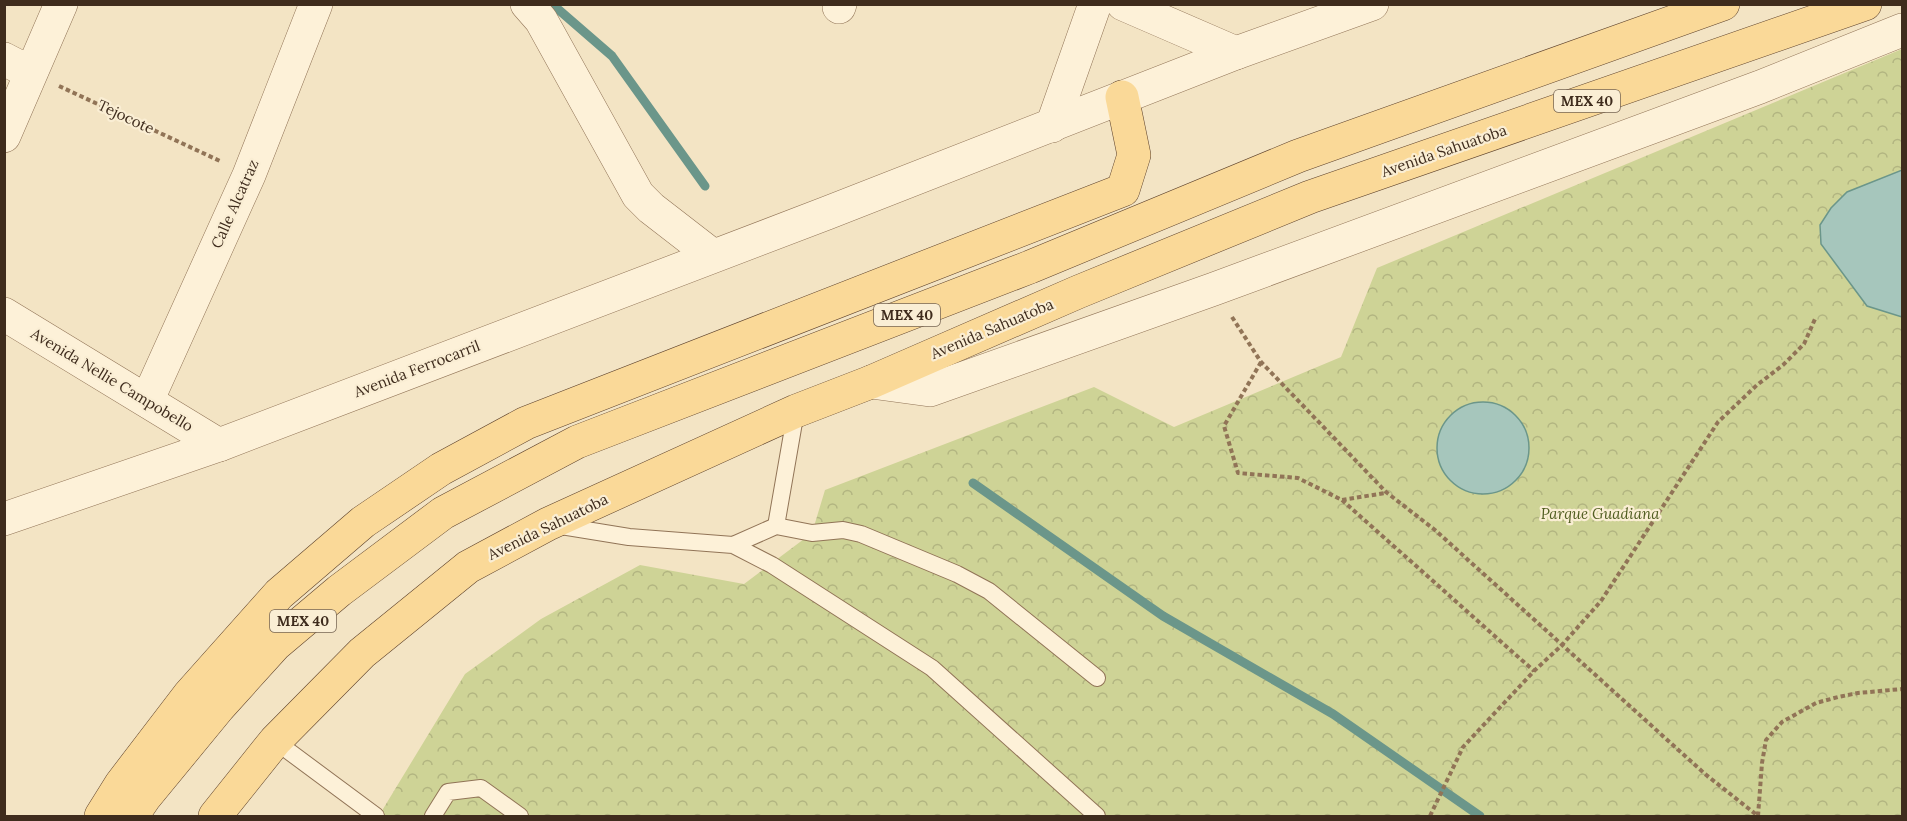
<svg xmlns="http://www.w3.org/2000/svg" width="1907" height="821" font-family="Lora,serif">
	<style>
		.park { fill: url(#park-crowns) }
		.water { fill: #a6c6bc; stroke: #6b968a; stroke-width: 1.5 }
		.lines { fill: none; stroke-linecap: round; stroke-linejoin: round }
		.stream { stroke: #6b968a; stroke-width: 9 }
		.service-casing { stroke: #917457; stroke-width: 18 }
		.minor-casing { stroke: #917457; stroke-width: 34 }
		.tertiary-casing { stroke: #917457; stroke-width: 34 }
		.primary-casing { stroke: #5e422c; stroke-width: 34 }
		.path { stroke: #917457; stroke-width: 4; stroke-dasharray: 4.5 3; stroke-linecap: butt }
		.service { stroke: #fdf1d8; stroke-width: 16 }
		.minor { stroke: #fdf1d8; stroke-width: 33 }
		.tertiary { stroke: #fdf1d8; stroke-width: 33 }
		.primary { stroke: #fad998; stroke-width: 33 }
		.labels { text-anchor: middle; stroke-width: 4.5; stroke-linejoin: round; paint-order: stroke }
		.shield { fill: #faeed4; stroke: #776654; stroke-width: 1.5 }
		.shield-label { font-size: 14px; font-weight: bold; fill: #3f2c1d }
		.street-label { font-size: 15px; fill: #3f2c1d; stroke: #faeed4 }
		.park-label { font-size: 15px; font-style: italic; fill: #515e21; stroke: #faeed4 }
	</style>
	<defs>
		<pattern id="park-crowns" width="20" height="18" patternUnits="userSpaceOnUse" patternTransform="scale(1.5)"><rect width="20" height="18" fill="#ced396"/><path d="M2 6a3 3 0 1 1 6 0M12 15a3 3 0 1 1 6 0" fill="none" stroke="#b2b581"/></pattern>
	</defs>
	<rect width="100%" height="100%" fill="#f3e4c4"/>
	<path class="park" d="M1902,49V816H381L383,809L465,674L541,619L640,565L744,584L812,533L825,490L1094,387L1174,427L1341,357L1377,268Z"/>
	<path class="water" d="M1902,170V317L1867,306L1821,244L1820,225L1831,208L1847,192Z
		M1437 448a46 46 0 1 1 92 0a46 46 0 1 1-92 0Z"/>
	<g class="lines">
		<path class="stream" d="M552,4L612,56L705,186
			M973,483L1163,616L1333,714L1480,816"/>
		<defs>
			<path id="service" d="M555,525L629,537L733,545L772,565L932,668L1097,816
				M776,526L796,411
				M733,545L776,526L812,533L843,530L861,534L957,574L989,591L1097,678
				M275,741L376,816
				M433,816L448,792L481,788L520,816"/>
			<path id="minor" d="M527,4L541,20L638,195L651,208L713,256
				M1123,4L1236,53
				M839,7L840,4
				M4,59L31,73
				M1052,126L1095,4
				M4,136L61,4
				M4,314L219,445
				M147,401L249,175L316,4"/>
			<path id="tertiary" d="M871,382L930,390L1214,289L1760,87L1902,30
				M4,519L219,445L827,213L1236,53L1372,4"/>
			<path id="primary" d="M101,816L121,784L189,695L279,594L363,522L441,469L526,423L1123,190L1134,155L1122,97
				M132,816L145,797L219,707L275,645L339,591L443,513L577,442L1030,267L1298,156L1723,4
				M215,816L275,741L362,653L468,567L548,524L796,411L871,382L1078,292L1310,197L1865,4"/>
		</defs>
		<use href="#service" class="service-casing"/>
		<use href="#minor" class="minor-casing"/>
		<use href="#tertiary" class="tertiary-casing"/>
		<use href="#primary" class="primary-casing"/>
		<path class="path" d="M59,86L220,161
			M1232,317L1261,362L1386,492L1435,530L1705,774L1758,816
			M1261,362L1224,426L1238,473L1298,478L1342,500L1385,493
			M1342,500L1534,671
			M1430,816L1463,747L1534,671L1562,645L1601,601L1718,422L1757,385L1783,365L1804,344L1815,319
			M1758,816L1762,763L1766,740L1782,722L1816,703L1838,697L1858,693L1902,689"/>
		<use href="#service" class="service"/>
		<use href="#minor" class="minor"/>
		<use href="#tertiary" class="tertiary"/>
		<use href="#primary" class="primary"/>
	</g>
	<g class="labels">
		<g class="shield">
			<rect x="1554" y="90" width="66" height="22" rx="4.5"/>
			<rect x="874" y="304" width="66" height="22" rx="4.5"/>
			<rect x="270" y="610" width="66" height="22" rx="4.5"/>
		</g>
		<g class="shield-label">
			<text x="1587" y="106">MEX 40</text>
			<text x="907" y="320">MEX 40</text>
			<text x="303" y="626">MEX 40</text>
		</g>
		<g class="street-label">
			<text transform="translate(126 117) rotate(25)" y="5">Tejocote</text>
			<text transform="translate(1444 151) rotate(-19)" y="5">Avenida Sahuatoba</text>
			<text transform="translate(235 204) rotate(-66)" y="5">Calle Alcatraz</text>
			<text transform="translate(992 329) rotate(-23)" y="5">Avenida Sahuatoba</text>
			<text transform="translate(417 369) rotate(-21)" y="5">Avenida Ferrocarril</text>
			<text transform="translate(112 380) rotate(31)" y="5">Avenida Nellie Campobello</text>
			<text transform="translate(548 527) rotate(-26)" y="5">Avenida Sahuatoba</text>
		</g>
		<g class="park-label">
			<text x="1600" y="519">Parque Guadiana</text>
		</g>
	</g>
	<rect width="1907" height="821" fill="none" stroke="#3f2c1d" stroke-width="12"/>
</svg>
